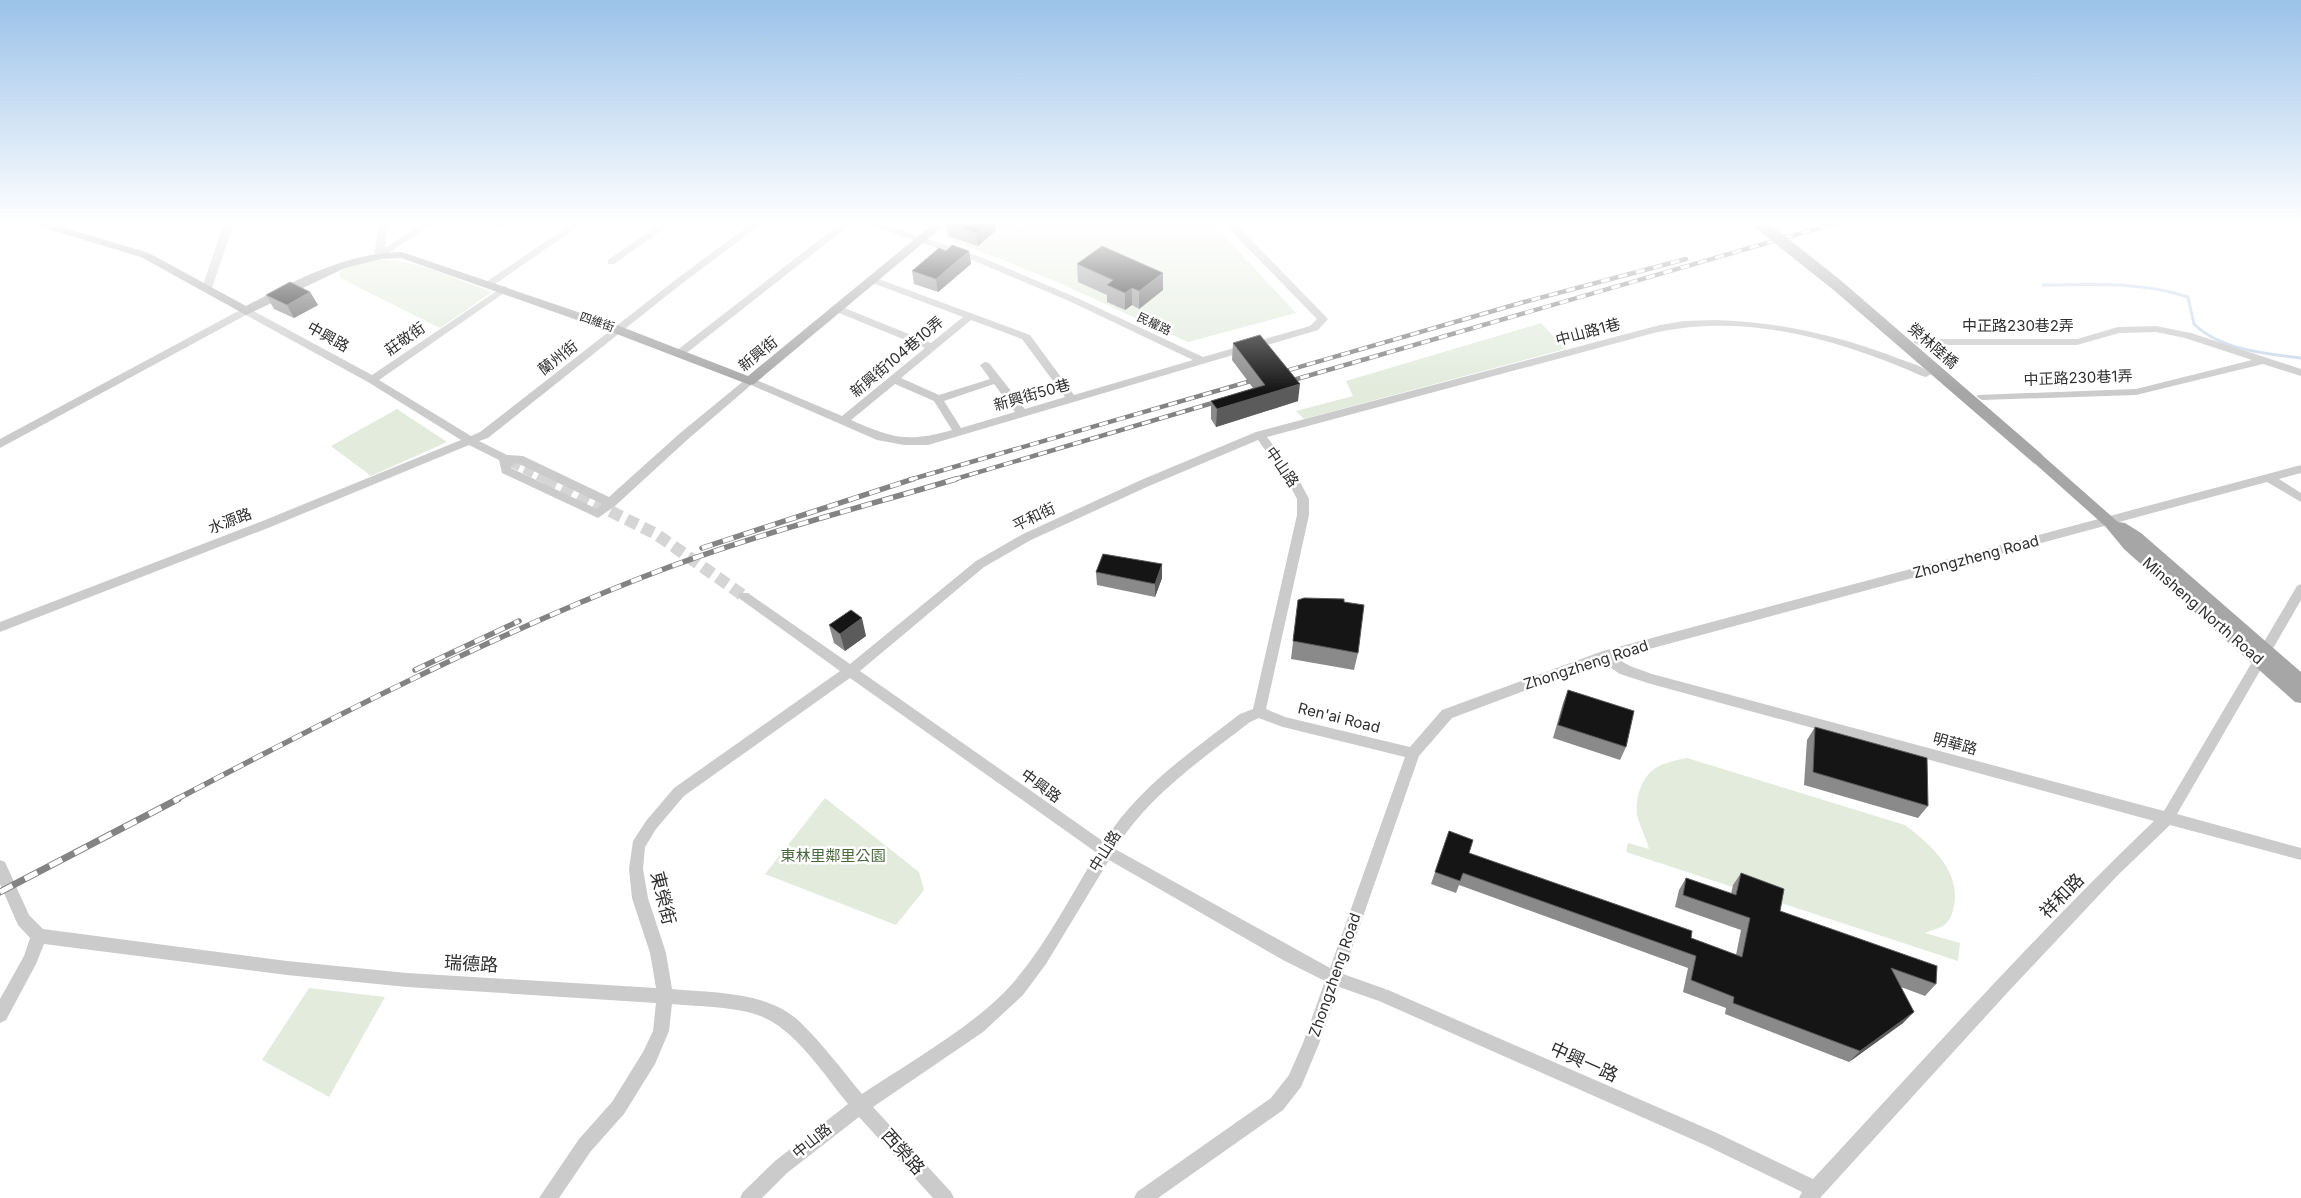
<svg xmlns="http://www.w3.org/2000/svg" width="2301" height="1198" font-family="Inter,'Noto Sans TC',sans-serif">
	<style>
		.green { fill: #e2ebdc }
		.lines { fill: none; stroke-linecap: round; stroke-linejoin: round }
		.stream { stroke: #c9d8ea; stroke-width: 3 }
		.minor-tunnel-far1 { stroke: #d5d5d5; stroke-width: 10; stroke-dasharray: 10 5; stroke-linecap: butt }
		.minor-tunnel { stroke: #d5d5d5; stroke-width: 12; stroke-dasharray: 12 6; stroke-linecap: butt }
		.minor { fill: #cbcbcb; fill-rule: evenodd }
		.major { fill: #a6a6a6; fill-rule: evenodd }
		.rail-far2-casing { stroke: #838383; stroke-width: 4.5 }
		.rail-far1-casing { stroke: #838383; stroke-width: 5.5 }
		.rail-casing { stroke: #838383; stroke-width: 7 }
		.rail-far2 { stroke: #fff; stroke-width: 3; stroke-dasharray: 9; stroke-linecap: butt }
		.rail-far1 { stroke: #fff; stroke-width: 4; stroke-dasharray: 11; stroke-linecap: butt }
		.rail { stroke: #fff; stroke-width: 5; stroke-dasharray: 14; stroke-linecap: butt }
		.major-bridge { stroke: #a6a6a6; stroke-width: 12 }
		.wall { fill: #8a8a8a }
		.shaded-wall { fill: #5b5b5b }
		.building { fill: #151515; stroke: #5b5b5b }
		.labels { text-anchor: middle; stroke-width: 5; stroke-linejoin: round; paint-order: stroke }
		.far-street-label { font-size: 12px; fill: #2e2e2e; stroke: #fff }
		.street-label { font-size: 15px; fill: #2e2e2e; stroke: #fff }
		.park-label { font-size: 15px; fill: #4a683d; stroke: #fff }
		.near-street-label { font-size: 18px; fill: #2e2e2e; stroke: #fff }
	</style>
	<rect width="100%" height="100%" fill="#fff"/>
	<path class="green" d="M961,223H1217L1219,230L1296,313L1188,342L1055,281L944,237Z
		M377,260C417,259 455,279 492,292L440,328L340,278L339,273L345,268Z
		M1541,323L1565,349L1304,419L1296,411L1353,396L1346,381Z
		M397,409L447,442L371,476L331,446Z
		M1687,758L1905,825C1930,844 1961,871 1954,906C1952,914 1951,920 1943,926C1938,929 1931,930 1925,933L1960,943L1958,961L1626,852L1628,843L1649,849C1646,837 1640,827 1637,815C1636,810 1637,801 1638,796C1645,768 1661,763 1687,758Z
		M825,798L919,872L924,890L896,925L765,874Z
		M309,988L385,997L329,1097L262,1060Z"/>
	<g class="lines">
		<path class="stream" d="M2043,285C2092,285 2141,281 2188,297L2194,324C2220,350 2267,354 2301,358"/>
		<path class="minor-tunnel-far1" d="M511,462L548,480"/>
		<path class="minor-tunnel" d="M546,479L656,534L744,596"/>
		<path class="minor" d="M57,223H68L58,230H52V226Z
			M224,223H234L212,288L210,290H204L202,288Z
			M379,223H388L385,248L423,223H434L379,259L374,256Z
			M494,223H505L496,229L491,226Z
			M573,223H584L492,286H486V282Z
			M661,223H672L614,264H608V260Z
			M752,223H763L680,285L488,438L479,441L507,455L523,456L609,497L679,434L746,379H754L842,416L925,348L834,311V307H842L931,343L963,317L870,282L868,280L873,277L1030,335L1074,395L1193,360L1069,301L977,262L870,225L869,223H881L983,258L1075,297L1203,357L1310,326L1317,319L1234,234L1226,223H1235L1328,319L1318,330L928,445H904L877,440L751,385L687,440L615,506L598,518L502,473L499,460L469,445L273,526L0,632V622L265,520L461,440L368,382L246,315L0,448V439L242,309H250L372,375L504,286L507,287V291L379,380L471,436L480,432L674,281ZM971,320L1022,339L1065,397L1025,409L989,363L985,362L980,365L990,379L939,395L901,378ZM895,384L934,401L952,430C907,443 892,438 851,420ZM994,384L1015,412L961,428L944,401ZM517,463L602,504L597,509L511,468V466Z
			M841,223H852L684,355H676V351Z
			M1715,320C1778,322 1838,335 1897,358C1907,362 1924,366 1931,374L1926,377L1922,376C1838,339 1742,311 1650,334L1267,437L1300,482L1309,499V515L1266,709L1285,717L1410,747L1442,710L1603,651L2301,465V473L2279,479L2301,493V502L2267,482L1616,658L1630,666L1652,674L2164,811L2297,586L2301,584V600L2177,814L2301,848V860L2170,825L2117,876L2008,992L1820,1198H1799L1802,1192L1705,1145L1379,1001L1339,987L1319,1044L1301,1087L1283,1110L1158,1198H1134L1137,1192L1271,1098L1289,1075L1303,1043L1325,981L1283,960L1109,860L1046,964L1023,995L983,1032L873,1107L951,1192L954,1198H933L859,1117L787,1173L762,1198H740L743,1192L775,1161L848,1104C825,1076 799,1035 767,1019C742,1006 700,1007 672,1004L669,1031L655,1064L624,1114L591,1151L559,1198H539L579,1139L612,1102L643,1052L653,1031L656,1003L407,987L287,975L44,944L36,964L6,1020L0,1023V999L24,956L30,938L18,925L0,884V860L5,862L29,915L43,929L287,961L407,973L656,988L650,953L632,898L629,869L633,841L646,821L674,788L840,671L740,599L738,596L740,593H748L850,664L976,561L1023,534L1141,480L1256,432L1660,325L1684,321ZM1258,440L1289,484L1297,499V515L1253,709L1240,714C1191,752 1137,788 1104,842L860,671L984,567L1031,540L1149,486ZM1602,662L1620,674L1651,684L2154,821C2035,935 1925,1058 1813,1179L1717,1133L1388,990L1343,974L1419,756L1452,718ZM850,678L1097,853C1070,897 1046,945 1012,984C976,1025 908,1063 862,1094C842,1070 822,1043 800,1022C768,991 713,993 672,989L666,953L648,898L643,869L645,847L656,829L684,796ZM1259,718L1283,727L1405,757L1330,968L1115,849C1148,796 1201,760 1250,722Z
			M2156,326L2191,333L2301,369V376L2263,364L2136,395L1982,400L1977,397L1978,395L2136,389L2252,360L2185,338L2156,332L2119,333L2077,345H1918L1913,342L1918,339H2077L2118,327Z"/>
		<path class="major" d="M32,223H49L149,253L246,306C297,280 344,253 402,252L622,327L748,376L934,223H947L754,384L750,385L614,333L401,258L381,259L345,268L246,315L141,257L34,225Z
			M2037,453L2042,455L2118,522L2125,523L2141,533L2301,672V703L2295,702L2124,549L2105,526L2032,461L2030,458Z"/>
		<defs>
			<path id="rail-far2" d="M1283,383L1836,223
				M909,480L1524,302L1686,259
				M952,480L1226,399"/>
			<path id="rail-far1" d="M702,548L913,479
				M415,670L519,621
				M175,800C328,720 482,640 643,577C745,537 852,510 956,479"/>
			<path id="rail" d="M0,892L178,799"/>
		</defs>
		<use href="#rail-far2" class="rail-far2-casing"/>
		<use href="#rail-far1" class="rail-far1-casing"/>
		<use href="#rail" class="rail-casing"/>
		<use href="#rail-far2" class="rail-far2"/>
		<use href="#rail-far1" class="rail-far1"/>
		<use href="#rail" class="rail"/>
		<path class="major-bridge" d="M1759,223L1837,285L2037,458"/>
	</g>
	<path class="wall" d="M946,223H996V230L978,246L948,236Z
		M946,251H969L971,264L938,292L914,284L912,271Z
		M1077,264L1163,290L1139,309L1132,305L1125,310L1107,302V295L1078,282Z
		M310,292L318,305L294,318L274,309L266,295Z
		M1233,343L1298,401L1216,427L1211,419V401L1253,388L1232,360Z
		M1162,564V578L1155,597L1097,585L1096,572Z
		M1298,600L1358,653L1354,670L1291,659Z
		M829,625L866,636L845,651L834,643Z
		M1568,690L1626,747L1620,760L1553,738L1563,703Z
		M1815,727L1928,806L1918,818L1804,785L1807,740Z
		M1449,831L1469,853L1736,955L1741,930L1675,907L1679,890L1686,878L1731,894L1733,885L1741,873L1780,911L1936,984L1925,996L1901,987L1903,1023L1849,1062L1725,1014L1726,1008L1683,992L1688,968L1459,885L1456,893L1431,884Z"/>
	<path class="shaded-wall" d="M988,223H996V230L978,246L976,233Z
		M969,251L971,264L938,292L936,279Z
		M1163,273V290L1139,309V291Z
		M1132,288V305L1125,310V293Z
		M310,292L318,305L294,318L287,305Z
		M1300,384L1298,401L1216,427L1217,409Z
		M1162,564V578L1155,597V584Z
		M862,618L866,636L845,651L840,634Z
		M1914,1012L1903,1023L1849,1062L1860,1051Z"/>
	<path class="building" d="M946,223H988L976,233Z
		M952,245L969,251L936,279L912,271L939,248L946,251Z
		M1102,246L1163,273L1139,291L1132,288L1125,293L1107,285L1113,280L1077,264Z
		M290,282L310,292L287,305L266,295Z
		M1260,335L1300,384L1217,409L1211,401L1265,385L1233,343Z
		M1103,554L1162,564L1155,584L1096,572Z
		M1304,598L1344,599V602L1364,605L1358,653L1293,641L1298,600Z
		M851,610L862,618L840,634L829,625Z
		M1568,690L1634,711L1626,747L1558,725Z
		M1815,727L1927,758L1928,806L1813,772Z
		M1449,831L1473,840L1469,853L1692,931L1691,938L1742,957L1750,918L1683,895L1686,878L1736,895L1741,873L1784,889L1780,911L1937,966L1936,984L1891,968L1914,1012L1860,1051L1733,1003L1734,997L1691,980L1696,956L1463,873L1460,881L1435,872Z"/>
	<linearGradient id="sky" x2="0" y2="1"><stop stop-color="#9bc2e9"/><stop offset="0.57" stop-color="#fff"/><stop offset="1" stop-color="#fff" stop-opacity="0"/></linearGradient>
	<rect width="2301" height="391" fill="url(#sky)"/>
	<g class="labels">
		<g class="far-street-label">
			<text transform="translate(597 322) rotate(19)" y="4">四維街</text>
			<text transform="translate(1154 324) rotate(25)" y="4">民權路</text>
		</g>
		<g class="street-label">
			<text x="2018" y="331">中正路230巷2弄</text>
			<text transform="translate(1588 332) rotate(-15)" y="5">中山路1巷</text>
			<text transform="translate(328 337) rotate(29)" y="5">中興路</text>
			<text transform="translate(405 339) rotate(-35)" y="5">莊敬街</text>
			<text transform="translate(1933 346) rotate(41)" y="5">榮林陸橋</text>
			<text transform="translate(758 354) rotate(-39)" y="5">新興街</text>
			<text transform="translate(897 357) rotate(-40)" y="5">新興街104巷10弄</text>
			<text transform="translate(558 358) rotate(-38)" y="5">蘭州街</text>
			<text transform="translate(2078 378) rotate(-2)" y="5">中正路230巷1弄</text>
			<text transform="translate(1032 395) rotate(-16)" y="5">新興街50巷</text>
			<text transform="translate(1282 467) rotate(55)" y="5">中山路</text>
			<text transform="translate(1034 517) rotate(-26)" y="5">平和街</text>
			<text transform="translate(230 521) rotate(-21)" y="5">水源路</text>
			<text transform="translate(1976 557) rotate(-15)" y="5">Zhongzheng Road</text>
			<text transform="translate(2203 611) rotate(41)" y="5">Minsheng North Road</text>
			<text transform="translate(1586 665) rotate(-18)" y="5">Zhongzheng Road</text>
			<text transform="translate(1339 718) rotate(14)" y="5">Ren'ai Road</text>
			<text transform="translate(1955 744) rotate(15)" y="5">明華路</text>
			<text transform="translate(1041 786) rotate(36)" y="5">中興路</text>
			<text transform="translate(1105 851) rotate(-58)" y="5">中山路</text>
			<text transform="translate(1335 975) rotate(-71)" y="5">Zhongzheng Road</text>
			<text transform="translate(812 1141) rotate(-39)" y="5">中山路</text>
		</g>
		<g class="park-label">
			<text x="833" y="861">東林里鄰里公園</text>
		</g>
		<g class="near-street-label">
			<text transform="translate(2062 896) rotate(-46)" y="6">祥和路</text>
			<text transform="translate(663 898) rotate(76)" y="6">東榮街</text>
			<text transform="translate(471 964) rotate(3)" y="6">瑞德路</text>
			<text transform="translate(1584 1062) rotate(24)" y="6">中興一路</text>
			<text transform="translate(903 1152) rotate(48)" y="6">西榮路</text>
		</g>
	</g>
</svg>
